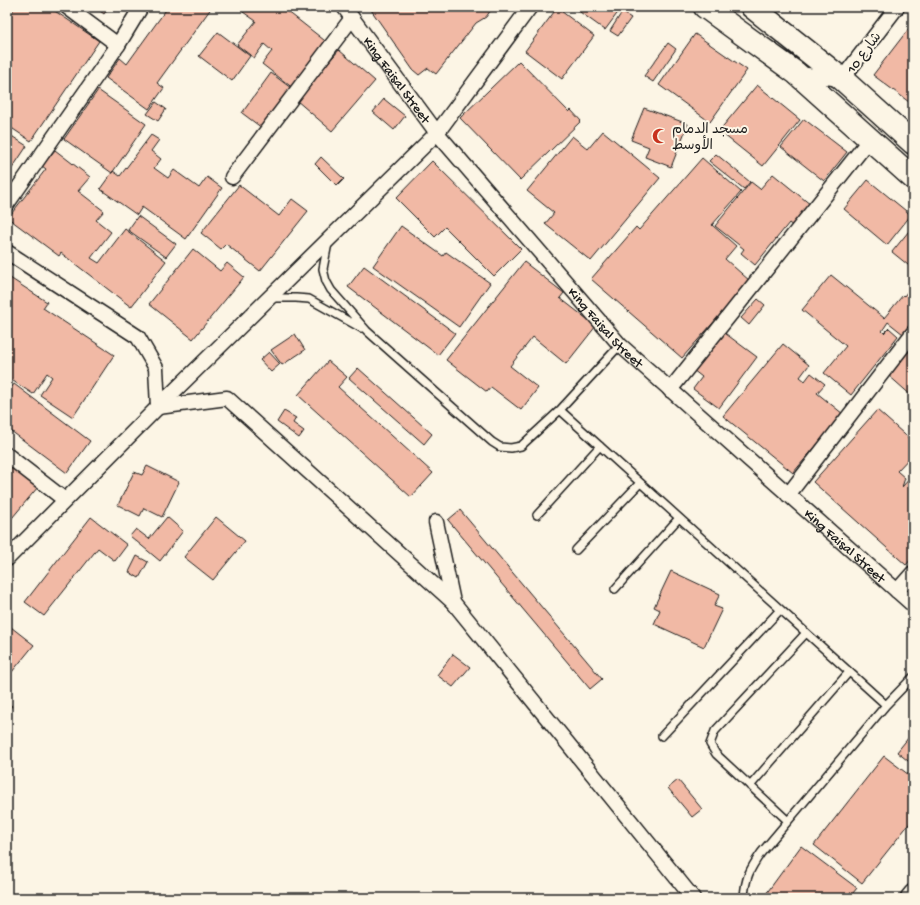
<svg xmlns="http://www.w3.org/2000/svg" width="920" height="905" font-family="'Gochi Hand','Playpen Sans Arabic',sans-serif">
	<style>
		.building { fill: #f1b9a5; stroke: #1c1c1c }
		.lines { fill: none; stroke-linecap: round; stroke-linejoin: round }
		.service-casing { stroke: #1c1c1c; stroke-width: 10 }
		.minor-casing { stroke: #1c1c1c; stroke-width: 17 }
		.tertiary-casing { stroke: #1c1c1c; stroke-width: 20 }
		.primary-casing { stroke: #1c1c1c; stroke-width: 25 }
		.service { stroke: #fcf5e5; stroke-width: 7 }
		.minor { stroke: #fcf5e5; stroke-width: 14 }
		.tertiary { stroke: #fcf5e5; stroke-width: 17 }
		.primary { stroke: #fcf5e5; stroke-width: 22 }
		.labels { text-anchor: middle; stroke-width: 4; stroke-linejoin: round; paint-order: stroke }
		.street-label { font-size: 14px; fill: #1c1c1c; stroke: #fcf5e5 }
		.poi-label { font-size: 14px; fill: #1c1c1c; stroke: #fcf5e5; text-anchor: start }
	</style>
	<rect width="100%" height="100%" fill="#fcf5e5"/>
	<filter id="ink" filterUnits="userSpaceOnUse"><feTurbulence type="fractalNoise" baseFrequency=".025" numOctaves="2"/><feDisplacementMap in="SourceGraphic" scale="8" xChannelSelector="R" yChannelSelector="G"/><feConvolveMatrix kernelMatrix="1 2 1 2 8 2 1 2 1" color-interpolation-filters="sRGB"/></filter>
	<g filter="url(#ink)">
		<path class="building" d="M7,7H13L7,15Z
			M15,7H49L99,41L31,141L7,125V19Z
			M95,7H109L104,14Z
			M168,7H212L157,83L164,88L149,109L106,78L120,58L127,64Z
			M247,7H282L329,44L294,89L262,64L272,51L264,44L254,58L237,45L256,21L243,12Z
			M369,7H493L486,17L476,23L436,74L428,68L419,75L413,70Z
			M573,7H622L605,30Z
			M557,8L594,36L562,79L525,51Z
			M622,12L631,18L618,36L610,31Z
			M913,23V105L873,75Z
			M218,32L250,56L232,81L199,56Z
			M695,34L747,70L710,122L659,85Z
			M668,43L676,49L653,82L644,76Z
			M339,50L375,81L332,131L296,100Z
			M519,61L569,112L571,110L581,121L520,180L460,118Z
			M271,73L291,88L262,128L242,113Z
			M757,85L800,120L763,166L719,131Z
			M98,90L146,124L112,173L64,139Z
			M384,99L405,116L394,130L373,112Z
			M156,102L166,109L158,121L147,114Z
			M644,108L688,124L671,167L645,157L649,147L631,140Z
			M804,119L847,152L824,181L781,147Z
			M603,131L660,178L591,261L545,224L554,213L527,191L572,136L588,149Z
			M7,133L27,146L7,176Z
			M151,135L159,140L151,151L161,159L154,168L168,178L174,170L199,188L207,177L222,188L186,239L142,207L137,215L100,189L113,171L120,176Z
			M55,150L90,177L78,191L104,211L96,220L111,232L91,258L99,263L125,229L166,261L131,307L61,253L59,256L8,218L46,169L42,166Z
			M716,154L750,182L744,189L709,161Z
			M321,157L344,179L337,186L315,164Z
			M702,158L741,192L712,225L736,246L725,259L750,281L682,358L591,279L636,227L639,230Z
			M432,161L521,249L494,276L445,227L435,237L396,198Z
			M773,174L811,205L794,227L789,223L755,265L741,253L744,249L715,226L751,182L760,189Z
			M868,180L911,215L887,245L844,209Z
			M239,185L279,216L292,199L308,211L260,271L226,244L221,249L201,233Z
			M138,216L176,244L166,257L128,230Z
			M401,226L443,256L446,252L490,283L459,327L373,266Z
			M913,226V269L892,252Z
			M193,249L220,271L227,263L244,277L193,339L149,304Z
			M524,262L564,293L560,298L596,326L566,364L533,337L510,366L538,388L521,410L491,387L487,392L446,360Z
			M364,266L455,333L438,355L348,287Z
			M831,275L884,318L903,295L904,296L913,285V321L903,334L888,322L882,331L884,333L889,328L898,336L851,395L824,373L846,346L802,310Z
			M7,276L47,302L43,308L114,355L73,417L40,395L52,377L47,373L33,394L7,377Z
			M758,299L765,305L749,325L741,318Z
			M722,331L757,357L719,408L693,389L702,377L693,370Z
			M295,334L305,350L282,365L271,350Z
			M783,344L809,365L800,377L805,381L811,373L825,384L817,393L843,414L793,473L723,416Z
			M913,345V397L887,374Z
			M269,352L280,364L271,372L260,360Z
			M328,361L347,377L338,387L433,473L411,497L298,395Z
			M358,368L432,434L424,444L349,378Z
			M14,384L90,441L67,473L7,428V394Z
			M877,410L913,442V454L897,471L905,478L902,487L913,475V557L906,565L813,482Z
			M284,411L296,418L293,423L304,431L299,438L277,422Z
			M7,461L38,487L7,524Z
			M147,466L179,482L162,517L144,508L140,516L118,505L134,472L142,475Z
			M460,510L602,679L590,689L448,520Z
			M91,517L127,545L115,561L98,548L44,616L25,602Z
			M167,517L183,531L160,561L130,536L136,529L149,539Z
			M216,517L245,541L213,580L184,557Z
			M137,556L148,562L139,578L129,572Z
			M671,571L720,594L714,606L722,609L704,647L654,624L660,610L654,607Z
			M7,624L34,645L7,678Z
			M453,654L470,667L453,687L437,675Z
			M7,702L12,706L7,712Z
			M913,732V765L897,752Z
			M884,756L913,778V819L862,883L814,845Z
			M678,780L702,809L692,817L668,788Z
			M801,846L857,888L849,898H763Z"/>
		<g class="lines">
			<defs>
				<path id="service" d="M328,243L323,269L326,281L331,290L367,331L492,442L500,447L511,448L521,446L560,410L620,345
					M269,298H296L309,299L361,328
					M560,410L886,705
					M537,515L600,446
					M576,550L640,483
					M615,589L679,518
					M662,736L780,610
					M750,786L849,672
					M788,821L716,754L710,744L715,731L806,633
					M744,898C745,878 750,869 761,853L886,705L913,677"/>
				<g id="minor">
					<path d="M67,7L118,45"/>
					<path id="s1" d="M344,7L437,133L620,345L913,605"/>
					<path d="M798,74L842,79L897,7"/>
					<path d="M232,177L352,18"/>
					<path d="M7,204L118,45L141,7"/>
					<path d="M7,252L138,337L156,368L158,407L227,398L453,602L693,898"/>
					<path d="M670,390L870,139"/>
					<path d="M7,455L65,500"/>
					<path d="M788,495L913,333"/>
					<path d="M436,522L453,602"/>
					<path d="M7,559L158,407L437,133L530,7"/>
					<path d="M897,591L913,573"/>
				</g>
				<path id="tertiary" d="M909,898L913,893"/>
				<path id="primary" d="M705,7L796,73L913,178
					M752,7L842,79L913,143"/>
			</defs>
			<use href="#service" class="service-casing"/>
			<use href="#minor" class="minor-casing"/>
			<use href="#tertiary" class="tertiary-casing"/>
			<use href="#primary" class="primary-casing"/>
			<use href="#service" class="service"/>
			<use href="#minor" class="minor"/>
			<use href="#tertiary" class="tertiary"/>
			<use href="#primary" class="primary"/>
		</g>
	</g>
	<defs>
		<symbol id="mosque-bare" viewBox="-9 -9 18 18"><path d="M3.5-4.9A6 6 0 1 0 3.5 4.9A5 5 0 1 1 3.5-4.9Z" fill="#c8321e" stroke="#fcf5e5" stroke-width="2.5" paint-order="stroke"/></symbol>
	</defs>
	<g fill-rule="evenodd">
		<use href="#mosque-bare" x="649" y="125" width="22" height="22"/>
	</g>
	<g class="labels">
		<g class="street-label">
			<text transform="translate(863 52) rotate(-53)" y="5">شارع 10</text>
			<text dy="5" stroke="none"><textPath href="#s1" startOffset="90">King Faisal Street</textPath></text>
			<text dy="5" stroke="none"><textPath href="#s1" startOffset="414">King Faisal Street</textPath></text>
			<text dy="5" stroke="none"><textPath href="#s1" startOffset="738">King Faisal Street</textPath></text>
		</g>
		<g class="poi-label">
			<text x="672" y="133">مسجد الدمام<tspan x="672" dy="16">الأوسط</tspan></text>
		</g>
	</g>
	<rect width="920" height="905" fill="none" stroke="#fcf5e5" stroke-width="24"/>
	<rect x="12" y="12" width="896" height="881" fill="none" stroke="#1c1c1c" stroke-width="1.5" filter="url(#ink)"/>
</svg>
